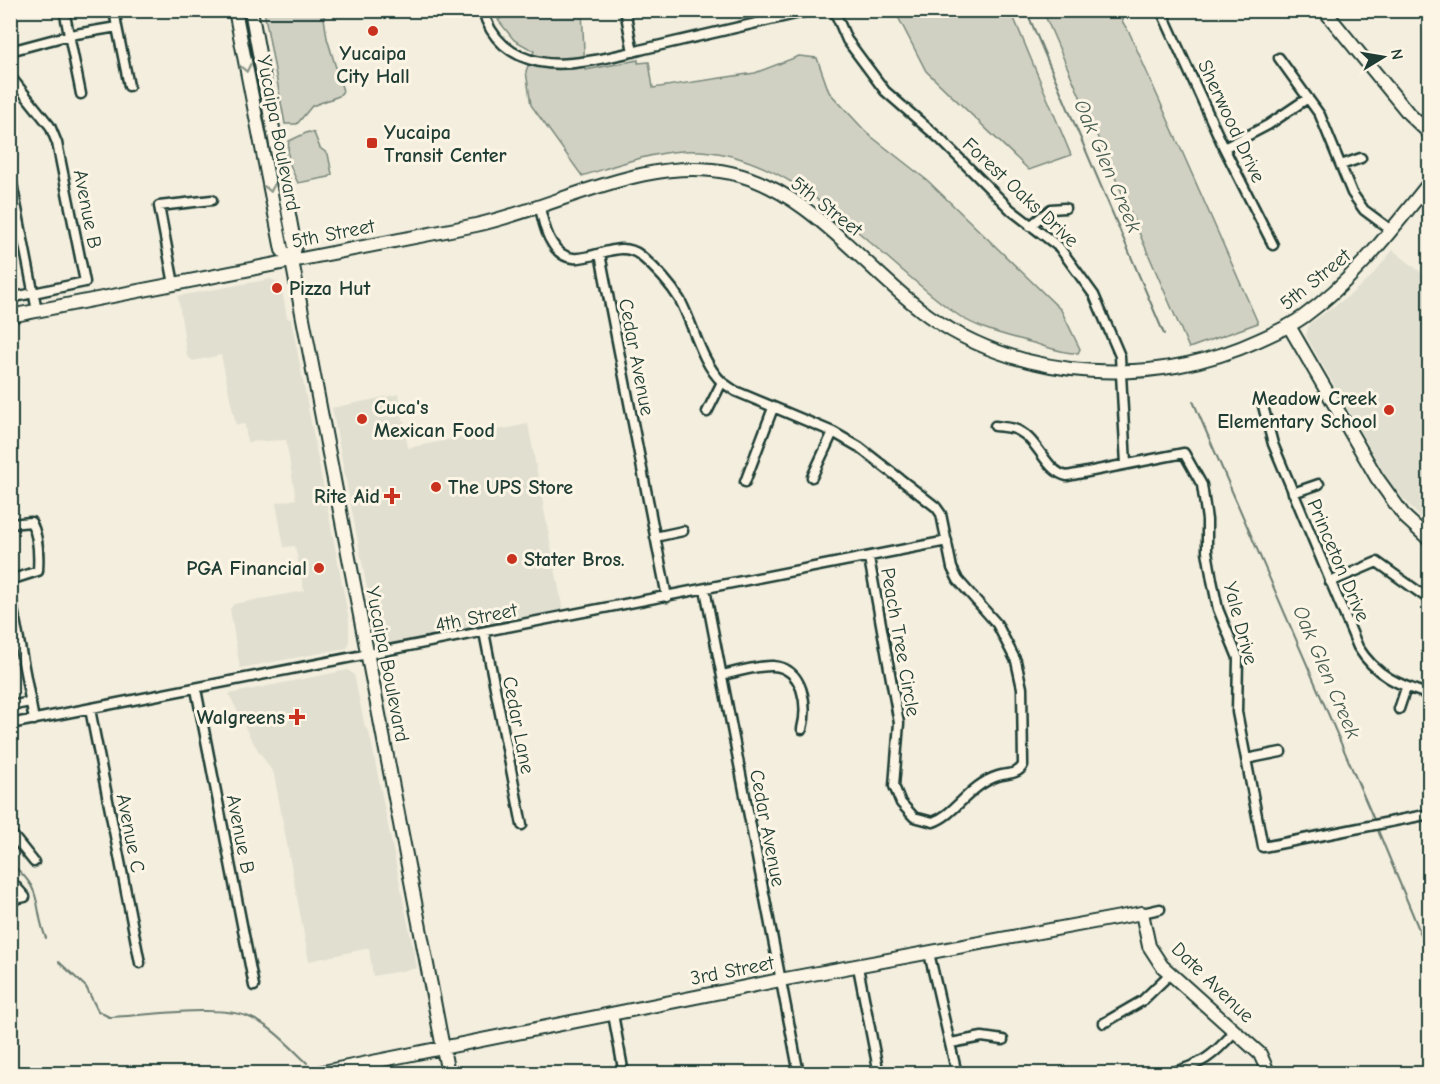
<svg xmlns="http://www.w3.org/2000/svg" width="1440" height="1084" font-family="'Comic Neue',sans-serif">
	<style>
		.built { fill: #e1dfd0 }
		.green { fill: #d0d1c2; stroke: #78877b; stroke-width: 1.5 }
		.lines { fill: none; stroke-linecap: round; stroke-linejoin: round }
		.stream { stroke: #6c7d72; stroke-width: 2 }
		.street-casing { stroke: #1f3d34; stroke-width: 13 }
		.secondary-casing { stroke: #1f3d34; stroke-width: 16 }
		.street { stroke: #fcf5e5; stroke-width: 8 }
		.secondary { stroke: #fcf5e5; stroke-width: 12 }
		.oneway { stroke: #8e998c }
		.poi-dot { fill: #c8321e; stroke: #fcf5e5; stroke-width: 2 }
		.labels { text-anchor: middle; stroke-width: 6; stroke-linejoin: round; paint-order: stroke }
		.poi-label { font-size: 20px; font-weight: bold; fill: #1f3d34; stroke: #fcf5e5; text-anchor: start }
		.street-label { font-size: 20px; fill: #1f3d34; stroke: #fcf5e5 }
		.water-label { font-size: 21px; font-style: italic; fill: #465d53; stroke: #fcf5e5 }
	</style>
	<rect width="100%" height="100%" fill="#f3eede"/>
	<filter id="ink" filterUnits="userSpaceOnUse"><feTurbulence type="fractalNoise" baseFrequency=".0167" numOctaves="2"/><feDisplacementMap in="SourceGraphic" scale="12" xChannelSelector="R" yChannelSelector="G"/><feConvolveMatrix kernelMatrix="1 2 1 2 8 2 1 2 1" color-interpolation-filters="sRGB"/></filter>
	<g filter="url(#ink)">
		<path class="built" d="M1393,250L1429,279V527L1391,485L1306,336L1309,324L1350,295L1371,277Z
			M271,279L281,285L287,318L291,319L349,620V645L347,648L240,668L230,609L234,604L304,591L295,546L284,547L276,503L296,499L286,440L247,442L245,424L236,425L221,355L193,361L187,356L178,296Z
			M399,394L408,448L528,424L563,611L386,645L377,639L332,408Z
			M348,670L354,675L365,727L369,732L417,968L373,976L369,948L309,961L274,774L251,739L229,694Z"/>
		<path class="green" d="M264,11H323L327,38L343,91L339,96L312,106L297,124H285Z
			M513,11H582L585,70L638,60V63L649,62L653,88L755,73L799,56L817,58L829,92L868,134L928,181L1061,310L1080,349L1078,353C1063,354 1045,346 1030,342C1006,335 978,329 958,315C875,258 793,145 683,151C649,153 615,166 582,176L531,105L526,71L534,51L514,40L498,20Z
			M895,11H1011L1071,155L1029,170L926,71Z
			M1043,11H1116L1130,34L1258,323L1189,348Z
			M308,132L314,133L320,148L328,154L332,174L329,177L298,183C290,166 286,159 289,141Z"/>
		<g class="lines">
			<path class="stream" d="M1026,10L1164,334
				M1193,401L1375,822
				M1377,828L1430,956
				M10,862C19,871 30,880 34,892C40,908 38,920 46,938
				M59,962L86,987L98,1011L109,1017C145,1016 218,1004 249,1017C272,1026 289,1046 307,1063"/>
			<defs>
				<path id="street" d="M64,10L81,94
					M483,10C490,39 512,57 540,62C573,69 625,53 657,46C709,34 761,22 813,10
					M625,10L633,52
					M834,10L847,40L885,91L940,139L1011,210L1059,247L1094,295L1120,356L1126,464
					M1161,10L1224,148L1273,245
					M117,27L129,86
					M10,51L70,35L117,27L114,10
					M1279,58L1320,115L1352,193L1364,210L1391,230
					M10,76L50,126L57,143L85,282L10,298
					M1224,148L1268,125L1308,98
					M1341,165L1361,158
					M10,173L37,311
					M540,208C543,220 545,233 552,243C574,281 613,233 640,255C654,267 671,285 680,300C694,326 701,362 722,382L707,412
					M1030,226L1051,209L1065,208
					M600,254L667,597
					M174,284L159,206L212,200
					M722,382L735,391L833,432L859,447L936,507L941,514L952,568L958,580L997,624L1016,661L1022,688L1023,765C1018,775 1007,773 998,776C969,785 956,814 933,822L914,817L901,803L894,786L899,723L869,558
					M1262,402L1273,444L1358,647C1376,676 1399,685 1430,695
					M995,426C1002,427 1013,427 1019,431C1039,441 1046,472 1067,476L1184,453L1202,485L1207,520V551L1212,580L1218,609L1238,658L1237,712L1263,847L1430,814
					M812,477L833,432
					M745,482L773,408
					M1293,493L1319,484
					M10,524L31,522C39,536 39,555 38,571L10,580
					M655,537L683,531
					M1330,582L1377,562L1430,600
					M705,589L799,1074
					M10,593L34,720
					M484,632L522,825
					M722,675C738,672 757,665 773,666C804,668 808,706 802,729
					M196,689L254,986
					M10,706L30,702
					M90,709L140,963
					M1399,709L1406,688
					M10,724L947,541
					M1246,759L1281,752
					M10,832L34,862
					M10,880L25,897L10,900
					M1142,913L1160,909
					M929,953L957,1074
					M858,967L879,1074
					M613,1014L624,1074
					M1104,1023L1142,1001L1170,974
					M951,1043L982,1037L1003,1040
					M1169,1073C1202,1065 1213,1056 1235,1031"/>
				<path id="secondary" d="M235,10L282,250L292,261
					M251,10L295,247L292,261L448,1074
					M1324,10L1409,114L1430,134
					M10,316L476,225C559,207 645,154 731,173C810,190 866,271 929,316C1024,382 1155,388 1259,340C1274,333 1289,327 1303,317C1354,280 1390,232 1430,182
					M1289,326L1377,478L1405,517L1430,540
					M313,1074L780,980L1142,913L1149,946L1162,966L1260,1054L1269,1074"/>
			</defs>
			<use href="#street" class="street-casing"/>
			<use href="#secondary" class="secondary-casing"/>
			<use href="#street" class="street"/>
			<use href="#secondary" class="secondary"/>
		</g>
		<defs><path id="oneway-chevron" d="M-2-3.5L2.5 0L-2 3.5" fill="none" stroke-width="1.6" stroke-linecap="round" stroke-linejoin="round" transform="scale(1.5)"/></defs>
		<g class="oneway">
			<use href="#oneway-chevron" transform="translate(246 68) rotate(79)"/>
			<use href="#oneway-chevron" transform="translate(270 188) rotate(78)"/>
		</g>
	</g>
	<g class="poi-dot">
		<circle cx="373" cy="31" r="6"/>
		<rect x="366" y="137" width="12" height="12" rx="3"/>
		<circle cx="277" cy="288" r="6"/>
		<circle cx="1389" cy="410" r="6"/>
		<circle cx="362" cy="419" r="6"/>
		<circle cx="436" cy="487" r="6"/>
		<path d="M389 487h6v6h6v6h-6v6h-6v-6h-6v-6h6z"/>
		<circle cx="512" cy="559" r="6"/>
		<circle cx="319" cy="568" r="6"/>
		<path d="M294 708h6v6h6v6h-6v6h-6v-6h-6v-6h6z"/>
	</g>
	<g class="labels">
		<g class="poi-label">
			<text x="373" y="60" text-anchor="middle">Yucaipa<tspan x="373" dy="23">City Hall</tspan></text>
			<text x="384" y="139">Yucaipa<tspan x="384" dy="23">Transit Center</tspan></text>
			<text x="289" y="295">Pizza Hut</text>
			<text x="1377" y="405" text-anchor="end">Meadow Creek<tspan x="1377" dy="23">Elementary School</tspan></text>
			<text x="374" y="414">Cuca's<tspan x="374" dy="23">Mexican Food</tspan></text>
			<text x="448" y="494">The UPS Store</text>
			<text x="380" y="503" text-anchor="end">Rite Aid</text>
			<text x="524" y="566">Stater Bros.</text>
			<text x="307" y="575" text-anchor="end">PGA Financial</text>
			<text x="285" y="724" text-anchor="end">Walgreens</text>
		</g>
		<g class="street-label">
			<text transform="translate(1232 121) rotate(65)" y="7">Sherwood Drive</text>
			<text transform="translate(279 133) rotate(79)" y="7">Yucaipa Boulevard</text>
			<text transform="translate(1021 192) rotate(43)" y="7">Forest Oaks Drive</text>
			<text transform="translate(827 206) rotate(38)" y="7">5th Street</text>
			<text transform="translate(88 209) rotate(79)" y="7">Avenue B</text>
			<text transform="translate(333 233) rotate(-11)" y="7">5th Street</text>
			<text transform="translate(1315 279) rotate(-39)" y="7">5th Street</text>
			<text transform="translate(637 357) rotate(79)" y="7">Cedar Avenue</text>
			<text transform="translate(1339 560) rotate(67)" y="7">Princeton Drive</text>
			<text transform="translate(476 617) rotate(-11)" y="7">4th Street</text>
			<text transform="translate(1241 623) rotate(75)" y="7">Yale Drive</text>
			<text transform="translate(901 642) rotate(80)" y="7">Peach Tree Circle</text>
			<text transform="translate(388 664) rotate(79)" y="7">Yucaipa Boulevard</text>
			<text transform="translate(519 725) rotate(79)" y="7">Cedar Lane</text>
			<text transform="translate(768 828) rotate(79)" y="7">Cedar Avenue</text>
			<text transform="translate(131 833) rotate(79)" y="7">Avenue C</text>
			<text transform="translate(241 834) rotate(79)" y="7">Avenue B</text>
			<text transform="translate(732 970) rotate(-11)" y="7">3rd Street</text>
			<text transform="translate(1213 982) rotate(44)" y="7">Date Avenue</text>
		</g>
		<g class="water-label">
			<text transform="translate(1108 166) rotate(67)" y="7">Oak Glen Creek</text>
			<text transform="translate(1327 672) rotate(67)" y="7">Oak Glen Creek</text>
		</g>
	</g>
	<rect width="1440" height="1084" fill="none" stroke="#fcf5e5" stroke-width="36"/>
	<rect x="18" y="18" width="1404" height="1048" fill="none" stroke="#1f3d34" stroke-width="2" filter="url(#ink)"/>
	<g transform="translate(1383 57) rotate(79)" stroke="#fcf5e5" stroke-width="4.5" paint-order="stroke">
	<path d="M0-4.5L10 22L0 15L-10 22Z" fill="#1f3d34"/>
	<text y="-9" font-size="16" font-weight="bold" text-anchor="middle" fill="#1f3d34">N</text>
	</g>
</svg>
